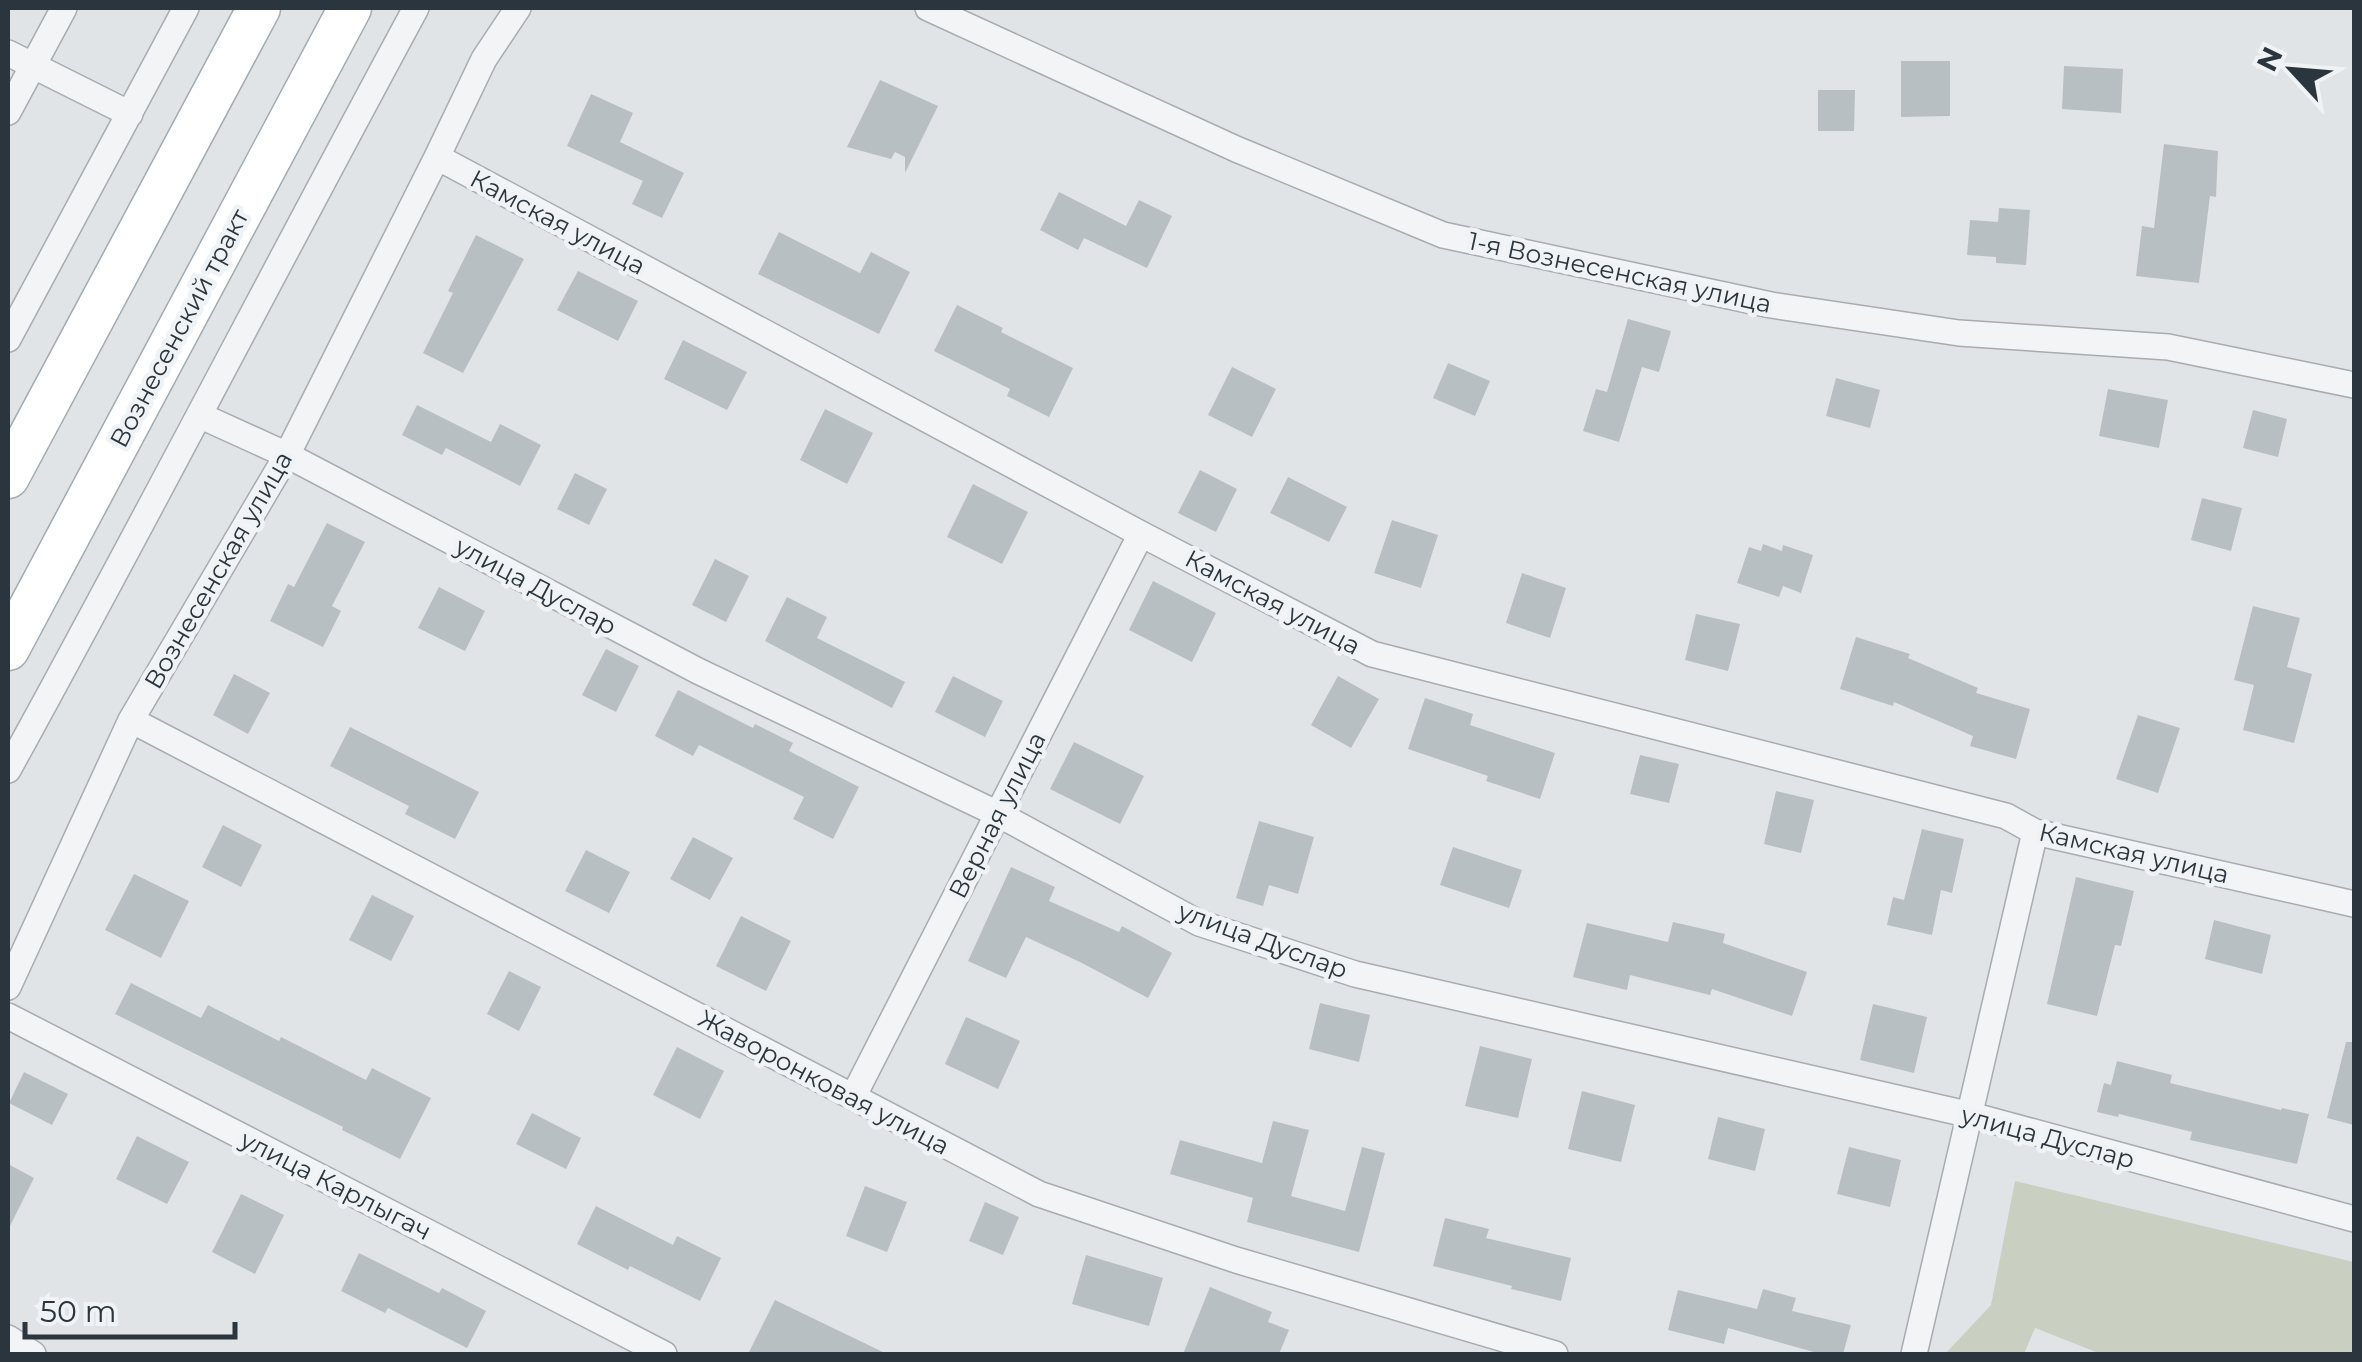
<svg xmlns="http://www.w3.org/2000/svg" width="2362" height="1362" font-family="Montserrat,sans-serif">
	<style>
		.green { fill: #c9d0c2 }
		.building { fill: #b8bfc3 }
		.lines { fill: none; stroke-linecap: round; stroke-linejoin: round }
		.minor-casing { stroke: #a6acb1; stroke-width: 28 }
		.primary-casing { stroke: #a1abb2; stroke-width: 45 }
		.minor { stroke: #f2f4f6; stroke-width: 25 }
		.primary { stroke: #fff; stroke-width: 42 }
		.labels { text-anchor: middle; stroke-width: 9; stroke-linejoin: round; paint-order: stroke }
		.street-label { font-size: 25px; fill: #2b353d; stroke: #eff3f5 }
	</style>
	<rect width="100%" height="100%" fill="#e0e4e7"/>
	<path class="green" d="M2015,1181L2354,1262V1354H2101L2035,1328L2024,1354H1945L1991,1305Z"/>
	<path class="building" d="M1901,61H1950V116L1901,117Z
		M2064,66L2123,69L2121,113L2062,109Z
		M880,80L938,106L905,173V157L895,152L891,159L847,147Z
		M1818,90H1855L1854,131H1818Z
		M591,94L633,113L620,142L684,173L662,218L632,204L643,181L567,146Z
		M2164,144L2218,151L2216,197L2210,196L2199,283L2136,276L2142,226L2154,228Z
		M1059,192L1126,226L1139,200L1172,216L1147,268L1084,238L1078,250L1040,230Z
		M1999,208L2030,210L2026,265L1996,263V257L1967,255L1970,220L1998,222Z
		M779,232L860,273L871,252L910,272L879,334L758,274Z
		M476,235L524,259L463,373L423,353L453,293L448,291Z
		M578,271L638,301L618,341L557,310Z
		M957,305L1003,328L1001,332L1073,368L1049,417L1007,396L1010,389L934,351Z
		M1628,319L1671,331L1659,372L1642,367L1619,442L1583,431L1596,389L1607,392Z
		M683,340L747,372L727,410L664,379Z
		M1448,363L1490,381L1475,416L1433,398Z
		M1232,367L1276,389L1252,437L1208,415Z
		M1836,378L1880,390L1870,428L1826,416Z
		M2108,389L2168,400L2159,448L2099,436Z
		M417,405L491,442L500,424L541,445L520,486L446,448L442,455L402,435Z
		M825,409L873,433L847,484L800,460Z
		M2253,410L2287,419L2278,457L2243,448Z
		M1200,470L1237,489L1216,532L1178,513Z
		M575,473L607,489L589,525L557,509Z
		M1288,477L1347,507L1329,542L1270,513Z
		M973,484L1028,512L1002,564L947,537Z
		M2202,498L2242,508L2231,551L2191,540Z
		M1392,520L1438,535L1421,588L1374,573Z
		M327,523L365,542L332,606L341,611L323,647L270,621L288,584L294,587Z
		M1763,544L1782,551L1783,545L1813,555L1801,593L1783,586L1779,597L1737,583L1749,547L1761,551Z
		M715,559L749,576L726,622L692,605Z
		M1522,573L1566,588L1550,638L1506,623Z
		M1153,581L1216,613L1192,662L1129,630Z
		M439,587L485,611L465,651L418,628Z
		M787,597L827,617L817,638L905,682L892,708L765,641Z
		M2253,606L2300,618L2287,667L2312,674L2294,743L2243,730L2254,685L2234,680Z
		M1696,614L1740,624L1728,671L1685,660Z
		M1856,637L1910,654L1908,658L1978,688L1976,693L2030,709L2016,759L1970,746L1973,736L1894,702L1893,706L1840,689Z
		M606,649L639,666L616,712L582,695Z
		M234,674L270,693L248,734L213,715Z
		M953,676L1003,701L985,737L935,712Z
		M1338,676L1379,699L1351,748L1311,725Z
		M678,690L753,728L755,724L793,743L789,751L859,787L833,839L793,819L804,797L699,745L693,756L655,736Z
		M1425,698L1473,714L1470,725L1555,753L1540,799L1486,781L1488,776L1408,749Z
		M2138,715L2180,728L2158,793L2116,779Z
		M350,727L479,792L455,839L405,814L409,806L330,766Z
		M1074,742L1144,776L1120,824L1050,789Z
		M1640,755L1679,764L1669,803L1630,794Z
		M1776,791L1814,800L1801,853L1764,844Z
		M1259,821L1314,837L1298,894L1269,885L1263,906L1236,898Z
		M223,825L262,845L241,887L202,867Z
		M1922,829L1964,839L1952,893L1941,890L1932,935L1887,925L1893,897L1904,900Z
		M693,837L733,858L710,900L670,879Z
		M1453,847L1522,870L1509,908L1440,885Z
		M586,850L630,872L609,913L565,891Z
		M1011,867L1055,887L1049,901L1119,932L1122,926L1172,953L1148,998L1080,962L1026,937L1006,978L968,961Z
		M134,874L189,901L161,958L105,930Z
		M2076,877L2134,891L2121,946L2115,945L2097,1016L2047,1004Z
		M372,895L414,916L391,961L349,940Z
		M741,916L791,941L766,991L716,966Z
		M2214,920L2271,935L2262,974L2205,959Z
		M1673,922L1725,934L1723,943L1807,972L1792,1016L1712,989L1710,995L1630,975L1627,990L1573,977L1587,923L1668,942Z
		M509,971L541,987L519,1031L487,1014Z
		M131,983L201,1018L208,1005L279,1041L281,1037L366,1080L372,1068L431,1098L400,1159L342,1130L343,1127L115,1014Z
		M1320,1003L1370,1015L1359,1062L1309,1049Z
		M1873,1004L1927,1017L1914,1073L1860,1060Z
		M966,1017L1020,1041L998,1089L945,1064Z
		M2346,1042H2354V1125L2327,1118Z
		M1480,1046L1532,1059L1518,1118L1465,1106Z
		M677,1047L724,1071L700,1119L653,1095Z
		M2117,1061L2172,1075L2170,1083L2281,1110L2282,1108L2309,1114L2297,1164L2190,1140L2192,1132L2119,1114L2118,1117L2097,1112L2104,1083L2111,1085Z
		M24,1072L68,1094L52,1125L9,1103Z
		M1582,1091L1635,1105L1621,1162L1568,1149Z
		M532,1113L581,1138L566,1169L516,1144Z
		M1718,1117L1765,1129L1755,1171L1708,1159Z
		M1273,1121L1309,1130L1291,1196L1345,1211L1362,1147L1385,1153L1359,1252L1247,1222L1253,1198L1170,1174L1180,1140L1262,1163Z
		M137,1136L189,1162L167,1204L116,1179Z
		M1849,1147L1901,1160L1890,1207L1837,1194Z
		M8,1164L34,1178L8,1230Z
		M865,1186L907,1202L887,1252L846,1236Z
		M241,1194L284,1215L255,1274L212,1252Z
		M985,1202L1019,1217L1003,1255L969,1241Z
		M596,1206L673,1245L677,1236L721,1258L700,1301L630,1266L628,1270L577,1244Z
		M1445,1218L1489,1229L1486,1238L1571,1258L1561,1301L1511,1289L1512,1286L1433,1266Z
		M359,1253L439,1293L442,1288L486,1311L467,1348L388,1308L385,1313L341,1291Z
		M1086,1255L1163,1278L1149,1326L1072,1304Z
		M1210,1287L1272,1312L1268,1322L1289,1330L1279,1354H1183Z
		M1763,1289L1796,1298L1792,1311L1851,1325L1843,1354H1821L1728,1328L1724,1344L1668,1330L1678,1290L1757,1309Z
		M775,1300L887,1354H748Z"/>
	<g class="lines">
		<defs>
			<path id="minor" d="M928,8L1236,149L1443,235L1771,305L1959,333L2168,347L2354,385
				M8,53L130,114
				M8,112L64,8
				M437,157L1141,534L1372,654L2006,816L2035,832L2354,904
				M8,339L186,8
				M199,415L287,455L698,671L998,814L1199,923L1355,974L1971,1115L2354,1219
				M131,720L1039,1194L1236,1260L1555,1354
				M8,770C147,518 279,261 416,8
				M8,987L131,720L287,455L437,157L484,59L518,8
				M8,1016L664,1354
				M853,1097L1141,534
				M8,1338L33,1354
				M1914,1354L2035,832"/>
			<path id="primary" d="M8,477L259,8
				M8,649L350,8"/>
		</defs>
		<use href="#minor" class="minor-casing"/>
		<use href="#primary" class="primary-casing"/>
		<use href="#minor" class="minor"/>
		<use href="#primary" class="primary"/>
	</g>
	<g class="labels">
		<g class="street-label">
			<text transform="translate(558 222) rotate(28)" y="9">Камская улица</text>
			<text transform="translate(1620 272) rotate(12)" y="9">1-я Вознесенская улица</text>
			<text transform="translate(179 328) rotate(-62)" y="9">Вознесенский тракт</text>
			<text transform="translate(218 570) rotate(-60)" y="9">Вознесенская улица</text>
			<text transform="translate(536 586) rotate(28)" y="9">улица Дуслар</text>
			<text transform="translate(1273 602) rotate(28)" y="9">Камская улица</text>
			<text transform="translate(997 815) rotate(-63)" y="9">Верная улица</text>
			<text transform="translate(2134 853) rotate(13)" y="9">Камская улица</text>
			<text transform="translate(1263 940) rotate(20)" y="9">улица Дуслар</text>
			<text transform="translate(824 1082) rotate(28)" y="9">Жаворонковая улица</text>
			<text transform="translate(2048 1137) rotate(15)" y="9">улица Дуслар</text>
			<text transform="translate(336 1185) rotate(27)" y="9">улица Карлыгач</text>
		</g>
	</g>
	<rect width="2362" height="1362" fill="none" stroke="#2b353d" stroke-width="20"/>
	<g transform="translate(2292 70) rotate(296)" stroke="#eff3f5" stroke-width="8" paint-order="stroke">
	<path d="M0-8L18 38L0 25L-18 38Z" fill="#2b353d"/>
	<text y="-15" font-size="28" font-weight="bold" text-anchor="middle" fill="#2b353d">N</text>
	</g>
	<path d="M25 1322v15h210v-15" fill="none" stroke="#2b353d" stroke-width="5"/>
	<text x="40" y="1322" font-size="30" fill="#2b353d" stroke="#eff3f5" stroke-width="8" paint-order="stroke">50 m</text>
</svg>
